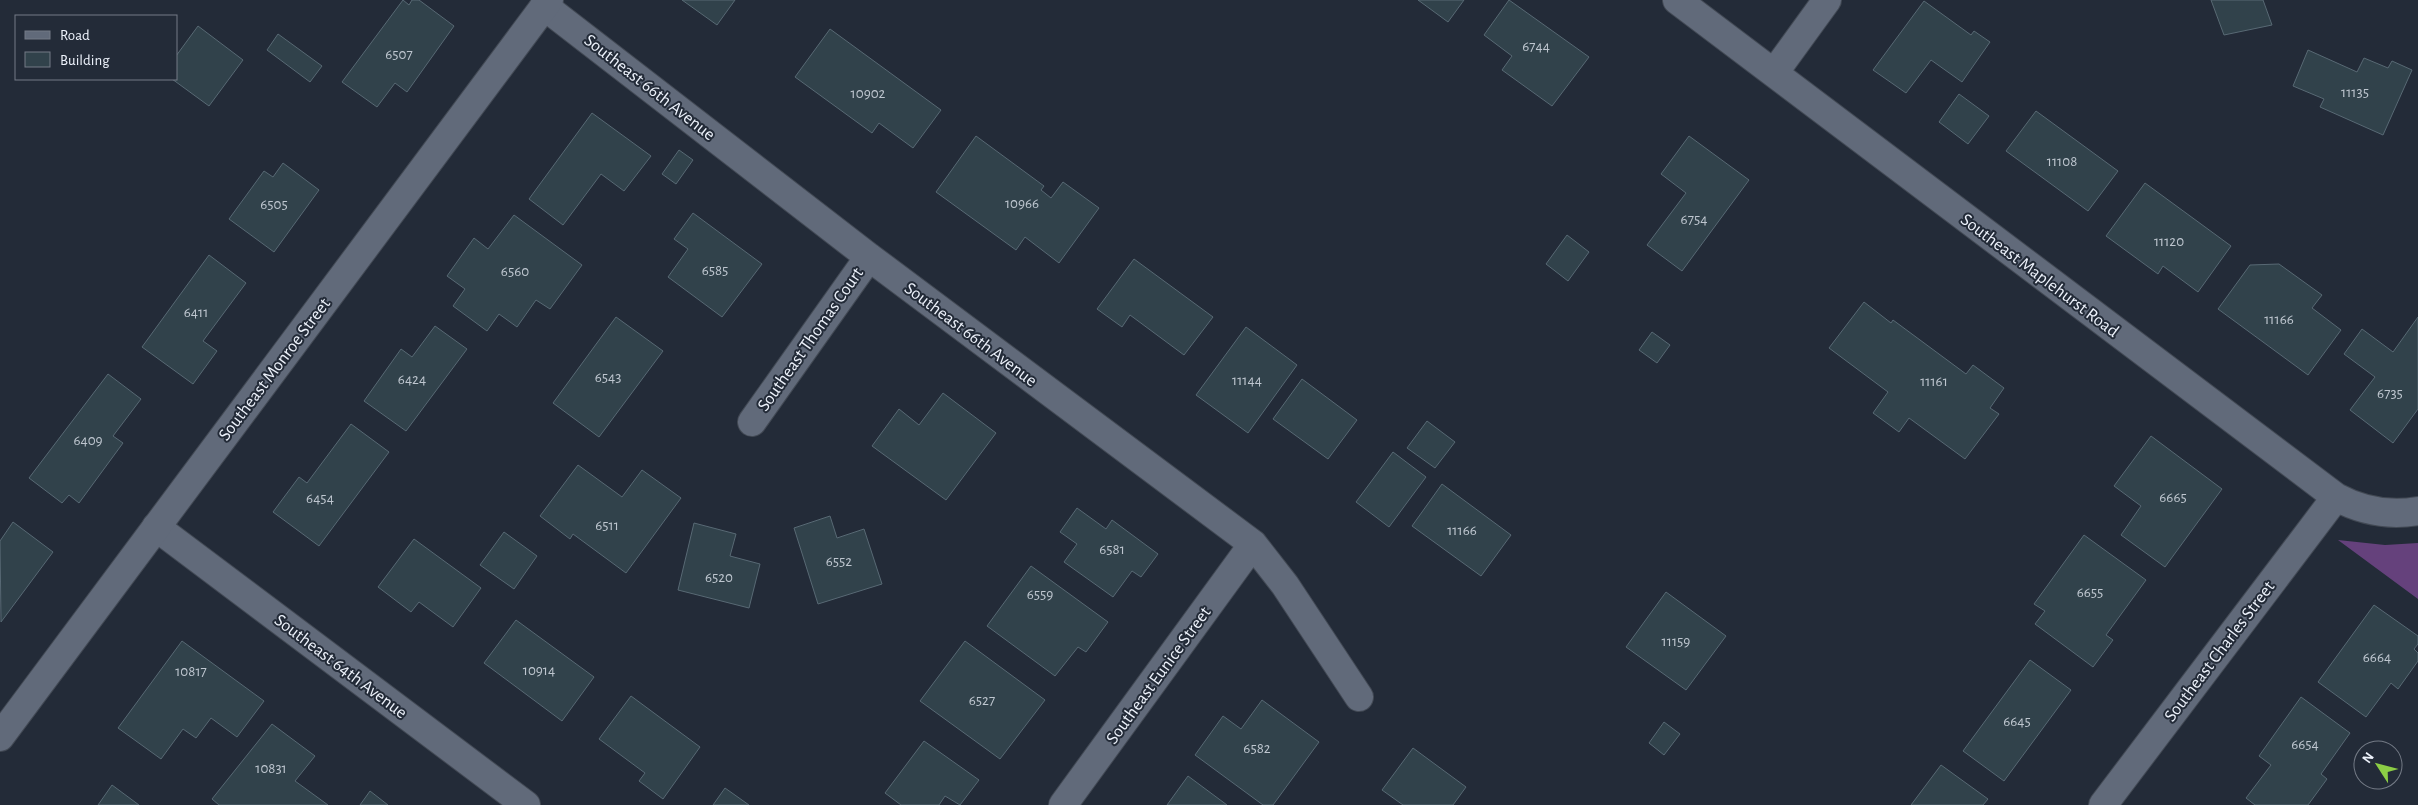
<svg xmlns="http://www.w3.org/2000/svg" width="2418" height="805" font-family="'Alegreya Sans',sans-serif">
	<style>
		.green { fill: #65417c }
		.building { fill: #31424b; stroke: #586974 }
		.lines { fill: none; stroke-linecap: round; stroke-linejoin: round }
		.minor-casing { stroke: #424954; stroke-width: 30 }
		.tertiary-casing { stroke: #424954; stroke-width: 30 }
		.minor { stroke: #616a7a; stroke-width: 28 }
		.tertiary { stroke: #616a7a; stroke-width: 28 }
		.labels { text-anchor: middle; stroke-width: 4; stroke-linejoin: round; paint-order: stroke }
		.number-label { font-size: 15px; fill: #bec6cf }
		.street-label { font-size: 18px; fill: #edf2fb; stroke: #232b38 }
	</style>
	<rect width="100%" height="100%" fill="#232b38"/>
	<path class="green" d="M2338,540L2385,545L2418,543V599Z"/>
	<path class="building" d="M403,0L409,5L412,0H419L454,26L407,92L395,83L377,107L342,82Z
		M682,0H735L717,25Z
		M1418,0H1464L1448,22Z
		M1509,0L1589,57L1552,106L1502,70L1512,56L1484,35Z
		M2211,0H2263L2272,25L2224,35Z
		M1924,1L1971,35L1974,31L1990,42L1962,82L1931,60L1906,93L1873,70Z
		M198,26L243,60L209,106L172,79H176V56Z
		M830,29L941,110L913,148L879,123L872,133L795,77Z
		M278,34L322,66L310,82L267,50Z
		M2308,50L2357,72L2364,58L2388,68L2392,61L2412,70L2383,135L2320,107L2324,99L2293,86Z
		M1959,94L1989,116L1968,144L1939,122Z
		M2036,111L2118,171L2088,211L2006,151Z
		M592,113L651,156L624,191L601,174L563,225L529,199Z
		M976,136L1044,186L1041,190L1051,198L1063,182L1099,208L1059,263L1025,237L1016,250L936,192Z
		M1689,136L1749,180L1682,271L1647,245L1686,193L1661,174Z
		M679,150L693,160L676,184L662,174Z
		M283,163L319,190L274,252L229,219L264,171L273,177Z
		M2145,183L2231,246L2198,292L2163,266L2158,274L2106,236Z
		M693,213L762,264L722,317L668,277L688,249L674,239Z
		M514,215L582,265L550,309L536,300L517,327L499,314L487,331L453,306L465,289L447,276L474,238L488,249Z
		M1567,235L1589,252L1568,281L1546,264Z
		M209,255L246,283L203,341L217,351L193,384L142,347Z
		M1134,259L1213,317L1184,355L1130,315L1122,327L1097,309Z
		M2279,264L2322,295L2312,308L2341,330L2308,375L2218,309L2250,265Z
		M1864,302L1891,323L1893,320L1966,374L1973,365L2004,388L1990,408L1999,414L1965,459L1909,418L1899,432L1873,413L1888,392L1829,348Z
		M616,317L663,351L599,437L553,403Z
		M2418,317V409L2393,443L2350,410L2375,377L2344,354L2362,329L2393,352Z
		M435,326L467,349L406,431L364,401L401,349L412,357Z
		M1246,327L1297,365L1248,433L1196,395Z
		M1652,332L1670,345L1657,363L1639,350Z
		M108,374L141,399L113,436L123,443L79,503L69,495L62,503L29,478Z
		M1302,379L1357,420L1328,459L1273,419Z
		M943,393L996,433L946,500L872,446L899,409L919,425Z
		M1427,421L1455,442L1435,468L1407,448Z
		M351,424L389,452L319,546L273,512L299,477L307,483Z
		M2151,436L2222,489L2165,567L2121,535L2141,506L2114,486Z
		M1393,452L1426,477L1389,527L1356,502Z
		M578,465L622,497L642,470L681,498L626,573L573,534L570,539L540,516Z
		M1442,484L1511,535L1481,576L1412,526Z
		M1077,508L1106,529L1112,520L1158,554L1141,577L1132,571L1113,597L1064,562L1077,544L1060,532Z
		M830,516L837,538L864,529L882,584L818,604L794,528Z
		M13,522L53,552L1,622L0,541Z
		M694,523L736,534L730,556L760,564L749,608L678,590Z
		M504,532L537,556L514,589L480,565Z
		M2084,535L2146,580L2106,635L2113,640L2093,667L2035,624L2045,611L2034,604Z
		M414,539L481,588L453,627L419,602L411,612L378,587Z
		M1031,566L1108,622L1086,652L1078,647L1055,676L987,626Z
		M1666,592L1726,636L1686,690L1626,647Z
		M2374,605L2418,636V644L2414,649L2418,653V661L2398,689L2391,683L2366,717L2318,682Z
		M516,620L594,677L562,721L484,663Z
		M182,641L264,701L237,737L211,718L196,738L183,729L161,759L118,728Z
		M965,641L1045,700L1000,759L920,701Z
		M2030,660L2071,690L2004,781L1963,751Z
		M631,696L700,747L663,799L639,781L645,773L599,739Z
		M2301,697L2350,733L2321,774L2327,779L2308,805H2255L2246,798L2271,765L2259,756Z
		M1262,700L1319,742L1273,805H1263L1195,755L1223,716L1241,729Z
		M1664,722L1680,734L1664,755L1649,743Z
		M272,724L315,756L295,781L328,805H219L212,799Z
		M924,741L979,780L960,805L945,796L939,805H901L885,793Z
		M1413,748L1466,787L1453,805H1403L1382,790Z
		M1941,765L1988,799L1983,805H1911Z
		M1188,776L1227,805H1167Z
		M112,785L139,805H98Z
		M725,788L749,805H713Z
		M370,791L388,805H360Z"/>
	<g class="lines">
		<defs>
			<path id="minor" d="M1677,0L2336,497C2362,511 2389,516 2418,511
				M544,6L869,257L1253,544L1285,585L1359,697
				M1774,73L1827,0
				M752,422L869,257
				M156,527L526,805
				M1063,805L1253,544
				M2103,805L2336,497"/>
			<path id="tertiary" d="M0,737L549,0"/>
		</defs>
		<use href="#minor" class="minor-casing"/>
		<use href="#tertiary" class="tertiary-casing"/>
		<use href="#minor" class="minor"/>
		<use href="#tertiary" class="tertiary"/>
	</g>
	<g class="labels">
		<g class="number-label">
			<text x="1536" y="51">6744</text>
			<text x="399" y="59">6507</text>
			<text x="2355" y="97">11135</text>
			<text x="868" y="98">10902</text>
			<text x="2062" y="166">11108</text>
			<text x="1022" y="208">10966</text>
			<text x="274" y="209">6505</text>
			<text x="1694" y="224">6754</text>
			<text x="2169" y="246">11120</text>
			<text x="715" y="275">6585</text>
			<text x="515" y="276">6560</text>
			<text x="196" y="317">6411</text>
			<text x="2279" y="324">11166</text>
			<text x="608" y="382">6543</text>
			<text x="412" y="384">6424</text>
			<text x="1247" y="385">11144</text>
			<text x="1934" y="386">11161</text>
			<text x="2390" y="398">6735</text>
			<text x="88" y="445">6409</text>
			<text x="2173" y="502">6665</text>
			<text x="320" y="503">6454</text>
			<text x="607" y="530">6511</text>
			<text x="1462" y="535">11166</text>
			<text x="1112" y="554">6581</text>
			<text x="839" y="566">6552</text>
			<text x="719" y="582">6520</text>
			<text x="2090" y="597">6655</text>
			<text x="1040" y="599">6559</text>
			<text x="1676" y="646">11159</text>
			<text x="2377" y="662">6664</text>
			<text x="539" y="675">10914</text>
			<text x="191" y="676">10817</text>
			<text x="982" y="705">6527</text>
			<text x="2017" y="726">6645</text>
			<text x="2305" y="749">6654</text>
			<text x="1257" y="753">6582</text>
			<text x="271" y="773">10831</text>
		</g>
		<g class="street-label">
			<text transform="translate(650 87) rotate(38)" y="6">Southeast 66th Avenue</text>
			<text transform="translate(2040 275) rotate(37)" y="6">Southeast Maplehurst Road</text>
			<text transform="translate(971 334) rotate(37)" y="6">Southeast 66th Avenue</text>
			<text transform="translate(810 339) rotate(-55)" y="6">Southeast Thomas Court</text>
			<text transform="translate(274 369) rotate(-53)" y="6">Southeast Monroe Street</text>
			<text transform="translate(2219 651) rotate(-53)" y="6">Southeast Charles Street</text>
			<text transform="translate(341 666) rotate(37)" y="6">Southeast 64th Avenue</text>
			<text transform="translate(1158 675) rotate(-54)" y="6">Southeast Eunice Street</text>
		</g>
	</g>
	<rect x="15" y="15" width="162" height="65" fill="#232b38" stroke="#747b86"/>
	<rect x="25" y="31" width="25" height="8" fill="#616a7a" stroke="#747b86"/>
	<text x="60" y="40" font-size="15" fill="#edf2fb">Road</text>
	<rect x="25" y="52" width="25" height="15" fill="#31424b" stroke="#747b86"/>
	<text x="60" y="65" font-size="15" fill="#edf2fb">Building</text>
	<g transform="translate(2378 765) rotate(306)"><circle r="24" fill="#232b38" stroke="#747b86"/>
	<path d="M0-4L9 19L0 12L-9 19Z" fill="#8cce45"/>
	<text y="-8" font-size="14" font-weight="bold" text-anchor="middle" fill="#edf2fb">N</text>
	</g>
</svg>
